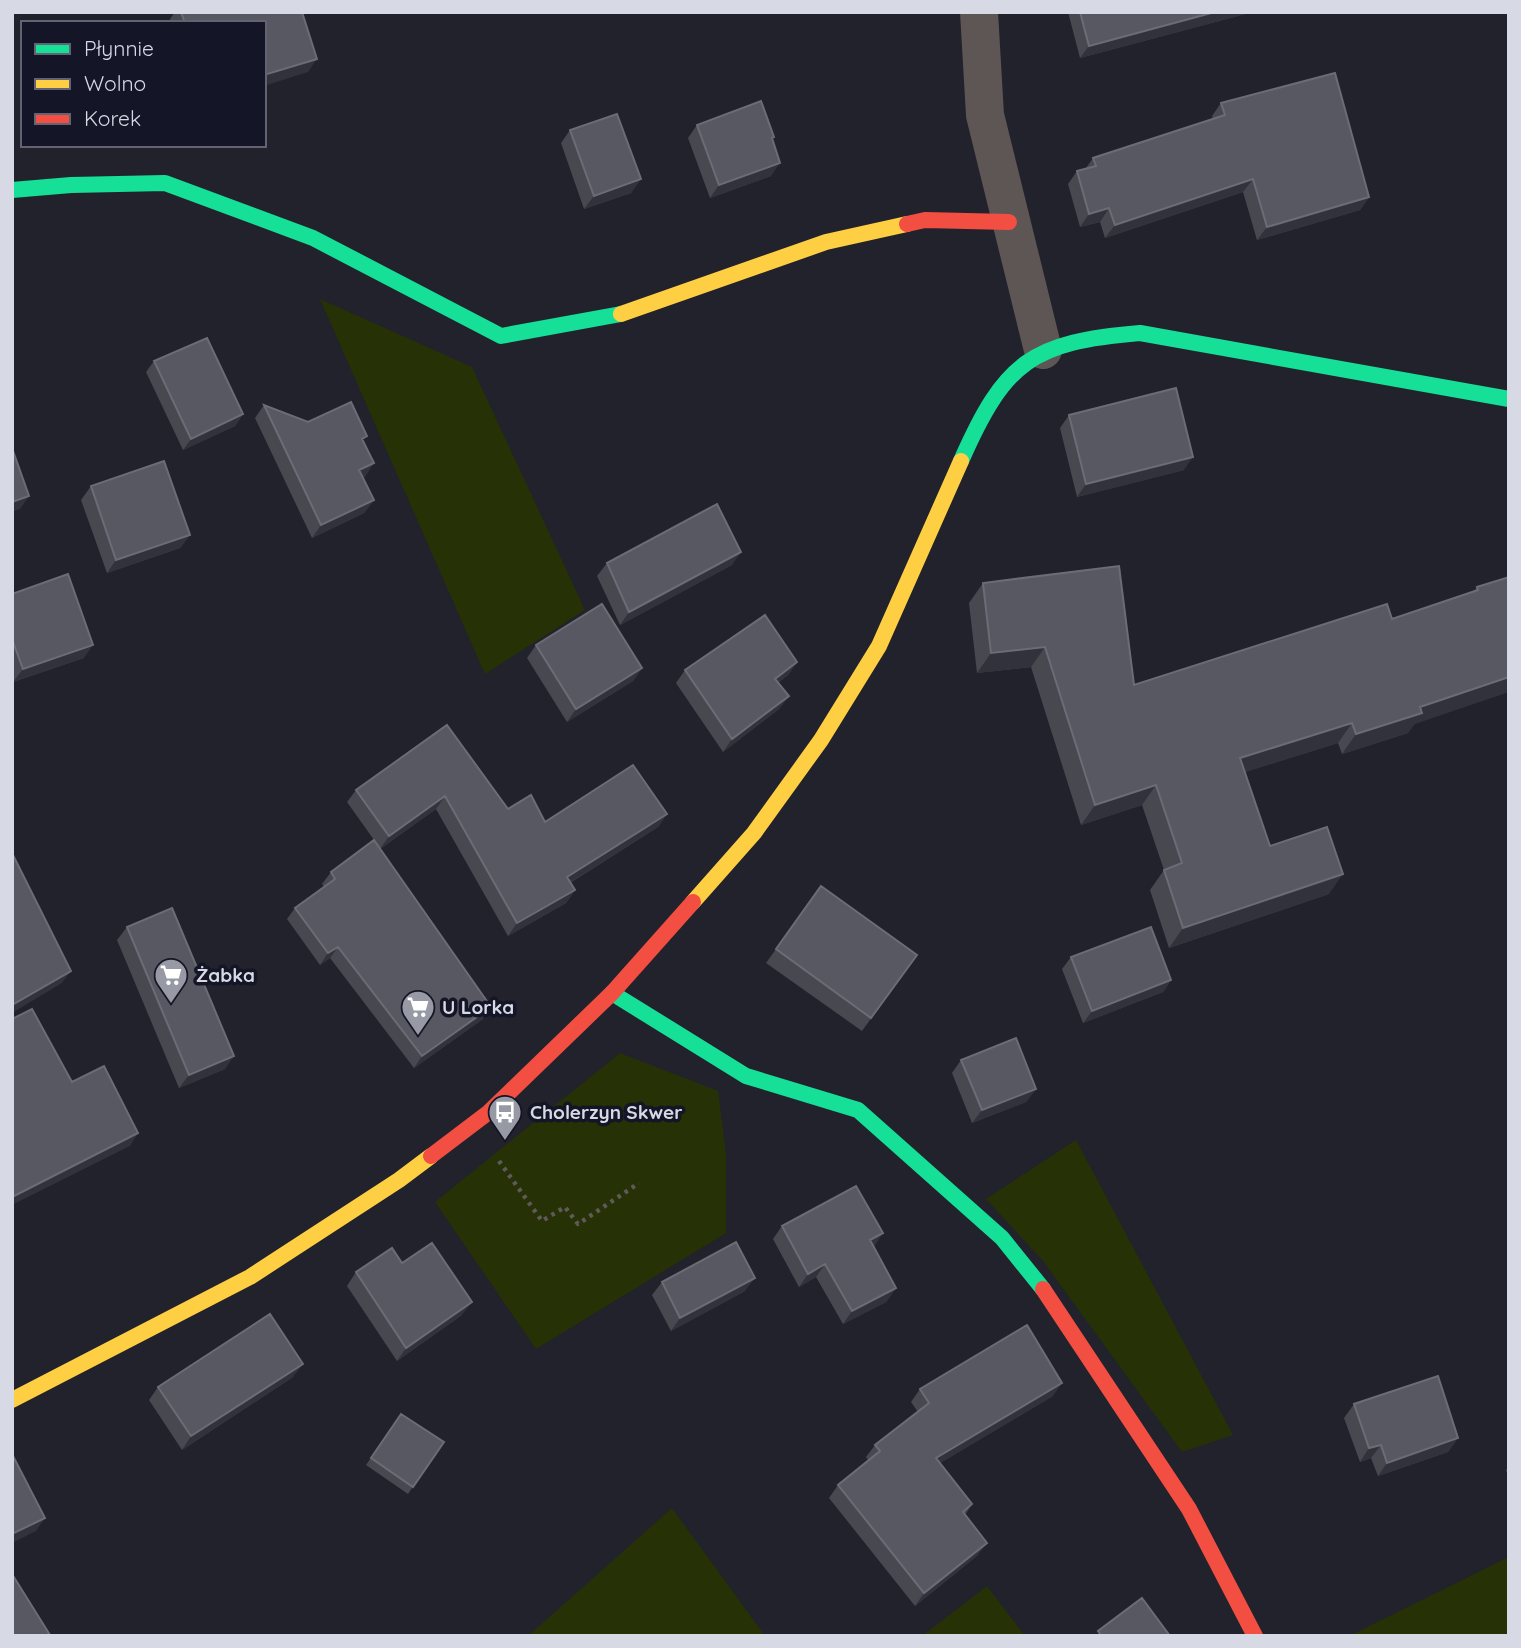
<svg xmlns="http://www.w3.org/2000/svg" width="1521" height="1648" font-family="Quicksand,sans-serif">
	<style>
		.green { fill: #263106 }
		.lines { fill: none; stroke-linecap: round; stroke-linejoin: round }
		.path { stroke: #5f5959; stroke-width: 4.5; stroke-dasharray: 3.5 5; stroke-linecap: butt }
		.street { stroke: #5e5655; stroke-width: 38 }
		.fast { stroke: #16e098; stroke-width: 16 }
		.slow { stroke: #ffcf43; stroke-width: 16 }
		.jam { stroke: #f24e42; stroke-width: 16 }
		.wall { fill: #484851 }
		.shaded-wall { fill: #32323c }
		.building { fill: #575861; stroke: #6b6c76; stroke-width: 2 }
		.labels { text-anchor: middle; stroke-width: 7; stroke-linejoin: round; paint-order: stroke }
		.poi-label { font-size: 19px; font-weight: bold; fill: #d7d9e5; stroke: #141526; text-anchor: start }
	</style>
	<rect width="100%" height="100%" fill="#21222c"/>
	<path class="green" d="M320,299L472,367L585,610L485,674Z
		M620,1053L718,1091L726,1153V1233L536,1349L435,1202Z
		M1076,1140L1233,1435L1182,1452L1043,1261L986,1199Z
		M672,1508L765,1636H528Z
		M1509,1557V1636H1349Z
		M987,1586L1025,1636H922Z"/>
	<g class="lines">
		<path class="path" d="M499,1161L542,1221L565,1207L578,1224L639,1183"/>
		<path class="street" d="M979,12L985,115L1043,350"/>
		<path class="fast" d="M12,190L71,185L165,183L313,238L501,336L621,314
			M961,461C1005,361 1032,342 1140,333L1509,399
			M612,993L746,1076L858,1110L1002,1238L1043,1289"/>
		<path class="slow" d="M621,314L826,242L907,224
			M693,902L754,833L821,740L879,646L961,461
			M12,1400L250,1277L399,1180L431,1156"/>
		<path class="jam" d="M907,224L925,220L1009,222
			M431,1156L489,1112L612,993L693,902
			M1043,1289L1189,1509L1255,1636"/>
	</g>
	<path class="wall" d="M175,12H302L308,72L264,23H171L170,19Z
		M1068,12H1253L1080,58Z
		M1221,103L1369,197L1360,210L1257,240L1243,192L1105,238L1100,222L1080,227L1068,184L1077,171L1086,168L1093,158L1213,119L1212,116Z
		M697,125L772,140L771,176L710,198L688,138Z
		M570,130L641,179L631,193L584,209L561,143Z
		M154,361L243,414L235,426L183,450L146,372Z
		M264,405L308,422L363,441L365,477H363L374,500L364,513L312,538L255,418Z
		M1069,415L1184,470L1077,497L1060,428Z
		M91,486L190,535L180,548L107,573L81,500Z
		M607,563L732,565L620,625L597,576Z
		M1509,577L1408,733L1342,754L1338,743L1245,772L1270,846L1329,894L1169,948L1150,890L1164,870L1142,805L1081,825L1031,667L977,673L969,603L983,583L1134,685L1392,619L1474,591L1477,587Z
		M12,594L84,658L13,682L12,679Z
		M536,645L642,668L633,681L567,722L527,658Z
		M797,662L788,675L778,683L789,696L779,709L723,752L676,683L685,670Z
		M447,725L508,809L545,822L667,814L658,827L570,883L575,890L566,903L508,936L436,809L380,849L483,1019L414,1068L330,958L320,965L287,919L295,908L324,887L322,884L331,872L374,840L347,802L356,790Z
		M821,886L917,955L862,1031L766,963Z
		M127,927L225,1069L179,1088L117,940Z
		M1071,957L1171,980L1163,992L1083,1023L1062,969Z
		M961,1060L1036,1089L1026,1102L972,1123L952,1073Z
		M782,1226L873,1247L896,1288L886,1302L843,1324L816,1277L799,1287L773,1239Z
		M402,1263L462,1315L397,1361L347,1286L356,1272Z
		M662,1282L745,1291L671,1331L652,1295Z
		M293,1377L182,1450L149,1400L158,1387Z
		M920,1389L1053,1396L940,1463L972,1504L965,1515L978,1555L915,1606L829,1498L838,1485L868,1460L866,1457L875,1445L918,1412L911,1402Z
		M1354,1404L1458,1438L1448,1452L1378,1476L1371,1458L1360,1462L1344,1418Z
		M401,1414L444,1442L408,1494L366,1465Z
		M1509,1466V1478L1506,1470Z"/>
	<path class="shaded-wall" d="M1215,12H1253L1080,58L1089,46Z
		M317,59L308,72L264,86V75Z
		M780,163L771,176L710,198L719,185Z
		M641,179L631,193L584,209L594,196Z
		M1253,179L1243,192L1105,238L1115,225Z
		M1369,197L1360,210L1257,240L1267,227Z
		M1109,208L1100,222L1080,227L1089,214Z
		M243,414L235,426L183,450L191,439Z
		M1193,457L1184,470L1077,497L1086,484Z
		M374,463L365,477L350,484L359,470Z
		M29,496L20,509L12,512V502Z
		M374,500L364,513L312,538L321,525Z
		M190,535L180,548L107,573L116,560Z
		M741,552L732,565L620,625L629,612Z
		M93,645L84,658L13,682L23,669Z
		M1045,647L1031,667L977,673L991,653Z
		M797,662L788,675L766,692L775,679Z
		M642,668L633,681L567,722L576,709Z
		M1509,677V692L1415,724L1408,733L1342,754L1356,734L1420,707Z
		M789,696L779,709L723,752L732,739Z
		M1352,723L1338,743L1226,778L1240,758Z
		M1156,785L1142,805L1081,825L1095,805Z
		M445,796L436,809L380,849L389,836Z
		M667,814L658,827L558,890L567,877Z
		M1343,874L1329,894L1169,948L1183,928Z
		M575,890L566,903L508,936L517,923Z
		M338,947L330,958L320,965L328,953Z
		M71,971L62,983L12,1013V1005Z
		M1171,980L1163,992L1083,1023L1092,1011Z
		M491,1007L483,1019L414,1068L422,1056Z
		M234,1056L225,1069L179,1088L189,1075Z
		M1036,1089L1026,1102L972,1123L982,1110Z
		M138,1133L130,1146L12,1205V1197Z
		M883,1233L874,1247L870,1240Z
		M825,1264L816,1277L799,1287L808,1274Z
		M755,1278L745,1291L671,1331L680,1318Z
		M896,1288L886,1302L843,1324L852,1311Z
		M472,1302L462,1315L397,1361L406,1348Z
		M303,1364L293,1377L182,1450L191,1436Z
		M1062,1383L1053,1396L927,1471L936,1458Z
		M1458,1438L1448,1452L1378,1476L1387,1463Z
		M1381,1445L1371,1458L1360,1462L1369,1448Z
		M45,1518L36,1531L12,1543V1534Z
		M987,1543L978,1555L915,1606L924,1593Z"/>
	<path class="building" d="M181,12H302L317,59L264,75V23H185Z
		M1080,12H1215L1089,46Z
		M1335,73L1369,197L1267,227L1253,179L1115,225L1109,208L1089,214L1077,171L1096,166L1093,158L1225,115L1221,103Z
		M761,101L774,137L772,138L780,163L719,185L697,125Z
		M617,114L641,179L594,196L570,130Z
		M207,338L243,414L191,439L154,361Z
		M1176,388L1193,457L1086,484L1069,415Z
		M351,402L367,436L362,439L374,463L359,470L374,500L321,525L264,405L308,422Z
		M12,448L29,496L12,502Z
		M164,461L190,535L116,560L91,486Z
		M717,504L741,552L629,612L607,563Z
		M1119,566L1134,685L1387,604L1392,619L1478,590L1477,587L1509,577V677L1420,707L1422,713L1356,734L1352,723L1240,758L1270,846L1327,827L1343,874L1183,928L1164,870L1182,863L1156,785L1095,805L1045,647L991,653L983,583Z
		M68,574L93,645L23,669L12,639V594Z
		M602,604L642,668L576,709L536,645Z
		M765,615L797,662L775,679L789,696L732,739L685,670Z
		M447,725L508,809L531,795L545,822L633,765L667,814L567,877L575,890L517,923L445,796L389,836L356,790Z
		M374,840L491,1007L422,1056L338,947L328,953L295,908L335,879L331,872Z
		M12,853L71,971L12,1005Z
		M821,886L917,955L871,1018L776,949Z
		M172,908L234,1056L189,1075L127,927Z
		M1151,927L1171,980L1092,1011L1071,957Z
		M32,1009L72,1082L104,1066L138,1133L12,1197V1019Z
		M1016,1038L1036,1089L982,1110L961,1060Z
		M856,1186L883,1233L870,1240L896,1288L852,1311L825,1264L808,1274L782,1226Z
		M736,1242L755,1278L680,1318L662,1282Z
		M432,1243L472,1302L406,1348L356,1272L392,1248L402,1263Z
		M270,1314L303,1364L191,1436L158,1387Z
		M1027,1325L1062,1383L936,1458L972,1504L963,1512L987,1543L924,1593L838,1485L880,1451L875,1445L929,1403L920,1389Z
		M1438,1376L1458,1438L1387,1463L1381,1445L1369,1448L1354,1404Z
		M401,1414L444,1442L413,1487L371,1458Z
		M12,1454L45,1518L12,1534Z
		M12,1574L50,1635V1636H12Z
		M1142,1598L1170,1636H1097L1100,1634L1098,1631Z"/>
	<defs>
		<symbol id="supermarket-pin" viewBox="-11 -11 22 30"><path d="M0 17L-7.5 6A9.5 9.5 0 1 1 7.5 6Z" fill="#9799a4" stroke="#141526"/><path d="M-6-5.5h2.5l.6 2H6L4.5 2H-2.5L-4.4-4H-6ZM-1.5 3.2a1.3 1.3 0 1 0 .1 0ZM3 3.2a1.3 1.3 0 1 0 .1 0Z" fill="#fff"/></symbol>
		<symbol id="bus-pin" viewBox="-11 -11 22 30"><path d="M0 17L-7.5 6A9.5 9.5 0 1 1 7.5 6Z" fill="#9799a4" stroke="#141526"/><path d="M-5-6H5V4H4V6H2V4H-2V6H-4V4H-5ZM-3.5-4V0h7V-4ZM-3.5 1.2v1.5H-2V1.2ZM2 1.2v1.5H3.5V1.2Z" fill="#fff"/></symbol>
	</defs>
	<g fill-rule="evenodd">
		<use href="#supermarket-pin" x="152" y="956" width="38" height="52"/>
		<use href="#supermarket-pin" x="399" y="988" width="38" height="52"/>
		<use href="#bus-pin" x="486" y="1093" width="38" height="52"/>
	</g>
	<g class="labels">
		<g class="poi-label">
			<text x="196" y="982">Żabka</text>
			<text x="442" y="1014">U Lorka</text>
			<text x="530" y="1119">Cholerzyn Skwer</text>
		</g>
	</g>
	<rect width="1521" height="1648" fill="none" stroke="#d7d9e5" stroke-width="28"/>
	<rect x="21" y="21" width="245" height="126" fill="#141526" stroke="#626372" stroke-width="2"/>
	<rect x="35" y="44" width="35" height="10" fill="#16e098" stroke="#626372" stroke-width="2"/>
	<text x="84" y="56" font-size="21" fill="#d7d9e5">Płynnie</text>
	<rect x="35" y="79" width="35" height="10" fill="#ffcf43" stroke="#626372" stroke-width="2"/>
	<text x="84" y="91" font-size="21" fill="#d7d9e5">Wolno</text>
	<rect x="35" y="114" width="35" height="10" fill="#f24e42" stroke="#626372" stroke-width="2"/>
	<text x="84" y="126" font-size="21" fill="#d7d9e5">Korek</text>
</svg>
